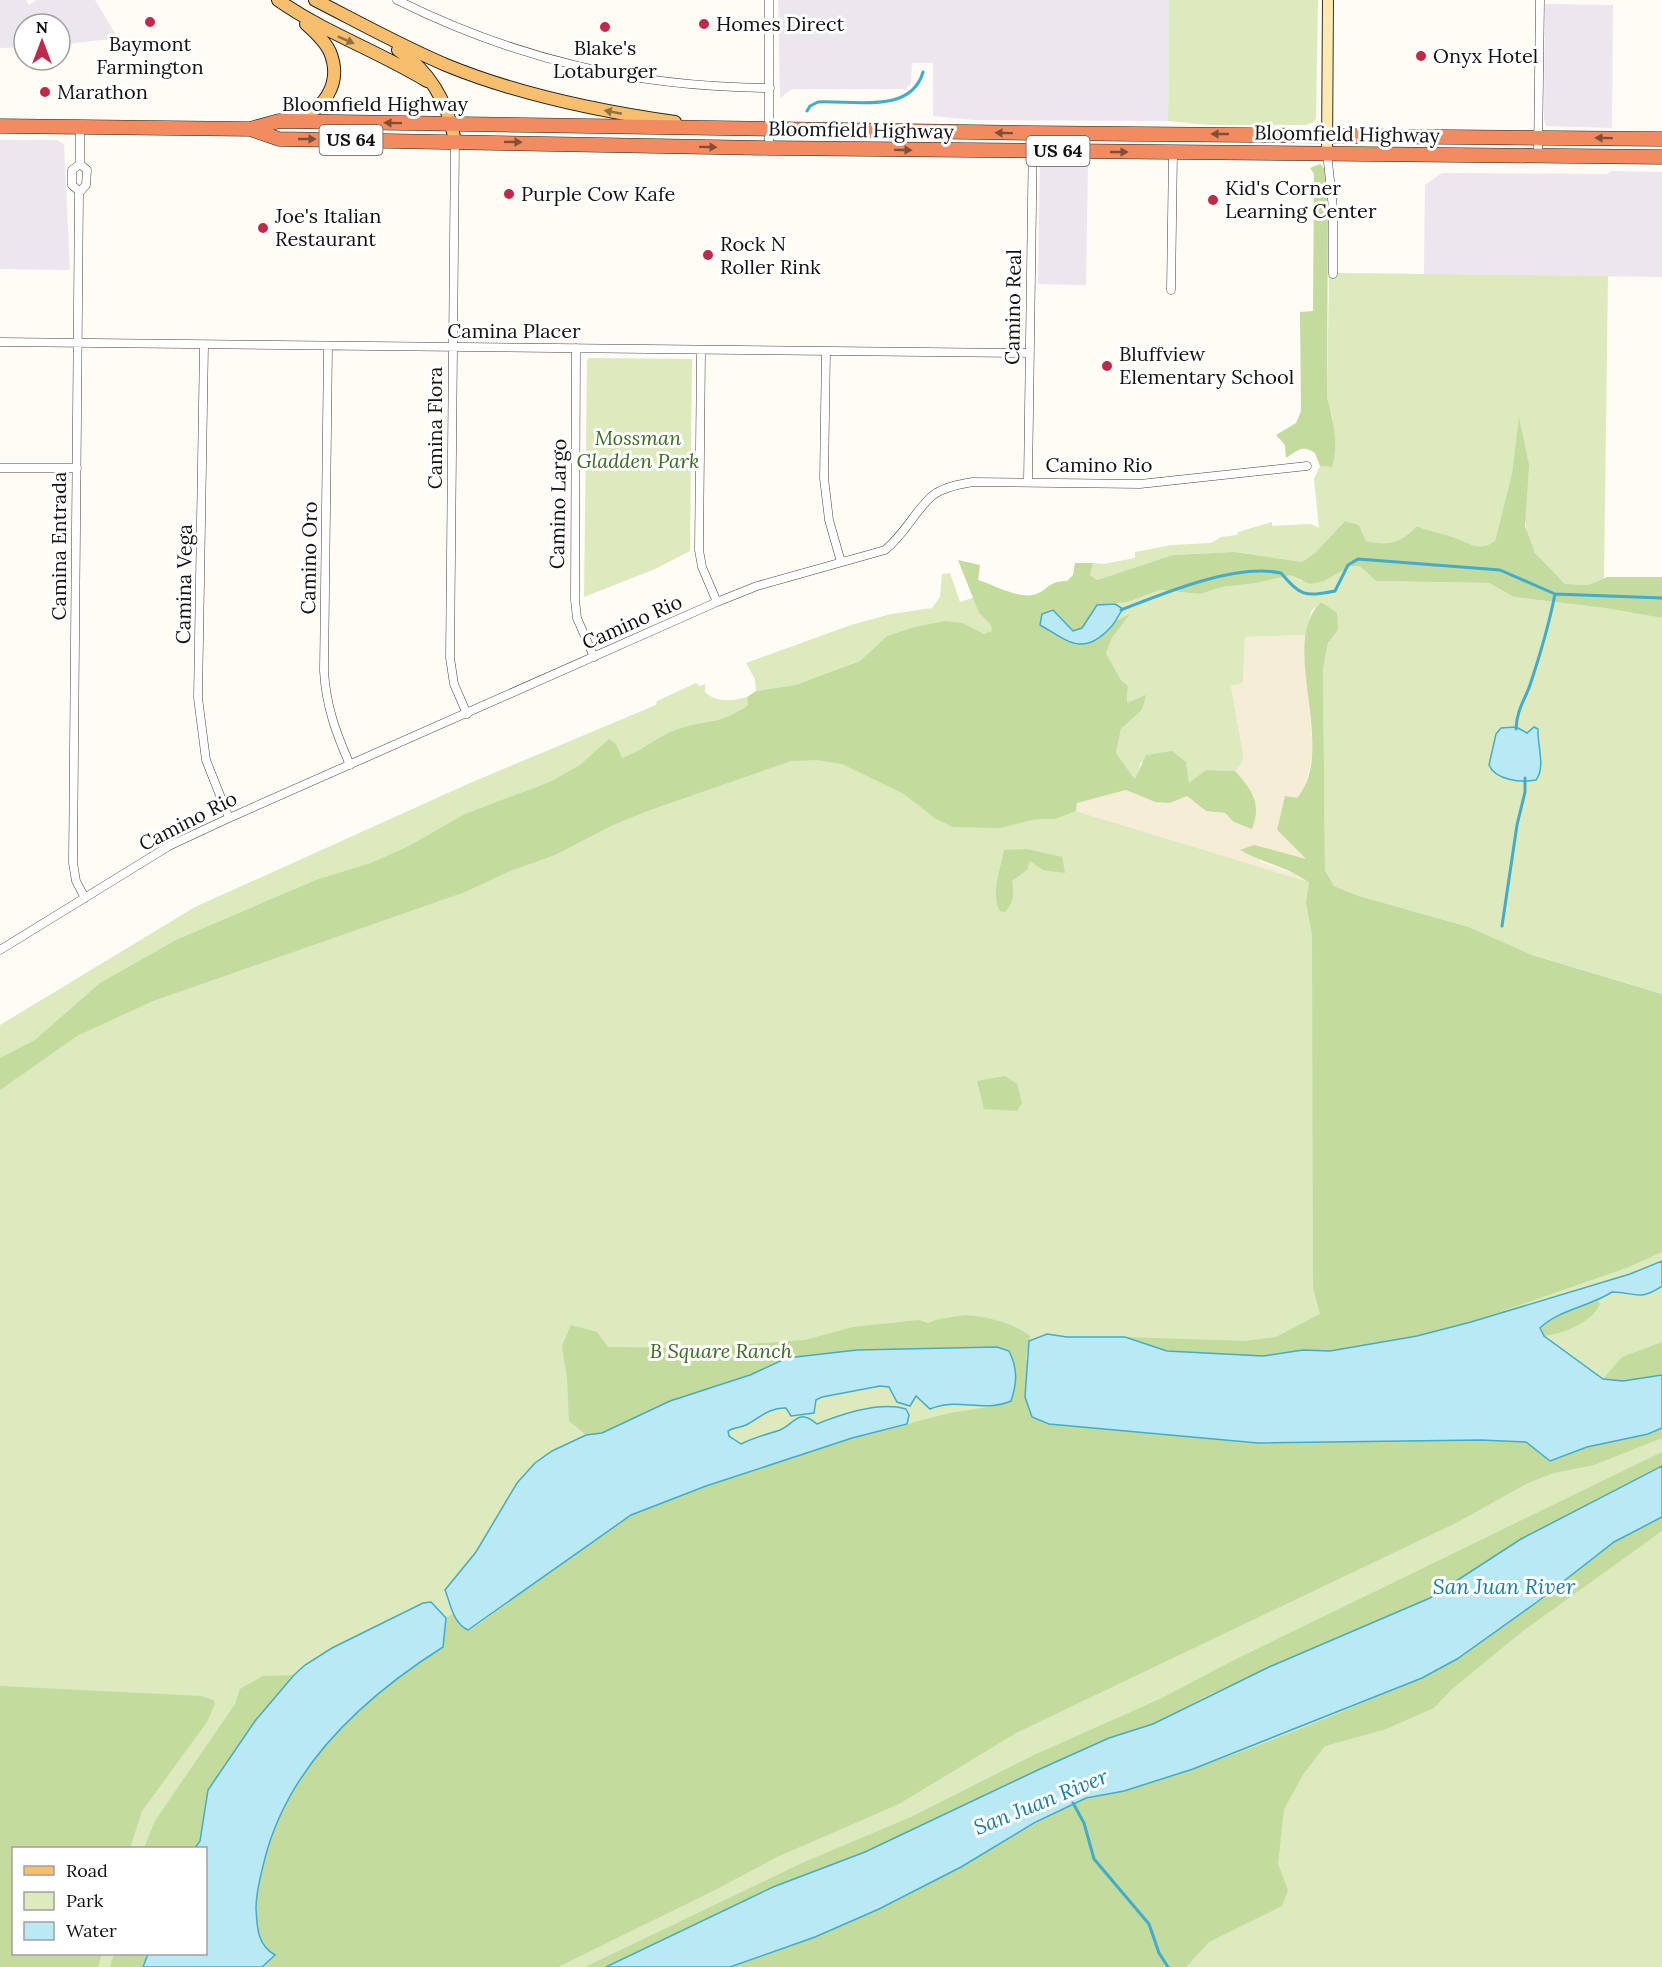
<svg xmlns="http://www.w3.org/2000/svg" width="1662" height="1967" font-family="Lora,serif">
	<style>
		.industrial { fill: #ece6ef }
		.farmland { fill: #f5edd5 }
		.green { fill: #dceabe; fill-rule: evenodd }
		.forest { fill: #c3db9d }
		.water { fill: #bae9f6; stroke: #41accc; stroke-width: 1.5 }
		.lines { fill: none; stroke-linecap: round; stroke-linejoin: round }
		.stream { stroke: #41accc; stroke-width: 3 }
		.street-casing { stroke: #444; stroke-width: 9 }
		.secondary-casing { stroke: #333; stroke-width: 12 }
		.primary-casing { stroke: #222; stroke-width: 14 }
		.highway-casing { stroke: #222; stroke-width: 15 }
		.street { stroke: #fff; stroke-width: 8 }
		.secondary { stroke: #fee9b1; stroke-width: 10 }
		.primary { stroke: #f7bf6d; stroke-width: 12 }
		.highway { stroke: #f28b60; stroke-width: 14 }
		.oneway { fill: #907144 }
		.oneway2 { fill: #824e38 }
		.poi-dot { fill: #c12949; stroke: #fff; stroke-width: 2 }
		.labels { text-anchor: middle; stroke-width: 6; stroke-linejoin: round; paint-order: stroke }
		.shield { fill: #fff; stroke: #585858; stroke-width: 1.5 }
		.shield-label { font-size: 18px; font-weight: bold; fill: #111 }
		.poi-label { font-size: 20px; fill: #111; stroke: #fff; text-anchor: start }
		.street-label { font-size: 20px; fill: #111; stroke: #fff }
		.park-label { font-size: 20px; font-style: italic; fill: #3b6a20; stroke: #fff }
		.water-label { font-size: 21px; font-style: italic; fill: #197ea3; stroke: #fff }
	</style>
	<rect width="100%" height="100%" fill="#fffbf5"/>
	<path class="industrial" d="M0,0H26L29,5L37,0H95L118,38L60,45V24H24V47L0,48Z
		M778,0H1169L1168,121L974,120L933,116V63H912L911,83L906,89H792L780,98Z
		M1545,4L1613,5L1612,128L1546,126L1544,119Z
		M0,140H57L64,144L70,270L0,269Z
		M1040,159H1088L1086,285L1038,284Z
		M1611,171L1662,172V277L1424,274L1425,185L1442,173L1607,174Z"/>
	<path class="farmland" d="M1306,635V671L1313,752L1305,789L1277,830L1307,860L1255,846L1261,862L1297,874L1309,882L1076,811L1077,803L1126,790L1155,802L1170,803L1187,796L1206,811L1225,813L1234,822L1249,788L1235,771L1241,764L1239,733L1231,686L1243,683L1245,637Z"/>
	<path class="green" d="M1169,0H1318L1316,118L1314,122L1306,125H1209L1168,121Z
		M1339,273L1608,276L1604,578L1588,585L1565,584C1556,574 1543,565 1536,554C1513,518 1532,460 1519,420L1512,473L1495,541C1479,552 1470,543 1455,538C1442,533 1430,532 1417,526C1401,543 1388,546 1366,541L1359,525L1345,521L1315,553L1302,562L1235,552L1173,555L1097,580L1090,575L1093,563L1104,564L1135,558V552L1172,545L1211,543L1221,537L1237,535L1238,532L1272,522V526L1311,524L1319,528L1314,479L1320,466L1332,467L1333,419L1327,397L1329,274Z
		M589,358L692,359L690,551L655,569L584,597L587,360Z
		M1351,566H1361L1376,581L1489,583L1514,597L1605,608L1662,618V994L1532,955L1469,927L1359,896L1334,886L1325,870L1323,669L1328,643L1338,630L1322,602L1311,611L1306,635L1245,637L1243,683L1231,686L1243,755L1241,764L1235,771L1206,770L1189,784L1186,762H1141L1136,780L1116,753L1121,729L1142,710L1145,696L1127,704L1128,686L1121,680L1106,653L1112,638L1129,615L1117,620L1119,613L1115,604L1160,590L1201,594L1222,587L1257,583L1276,577L1290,575L1301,581H1324Z
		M950,573L960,602L975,597L979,613L991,625L993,631L985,634L944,621L914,627L887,636L860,661L795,685L756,691L755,679L746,663L851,625L891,614L932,608L940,597L942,574Z
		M696,683L700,686L705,684V692C716,703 733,701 747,697L748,705L735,714L1064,815L1076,811L1309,882L1308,892L1662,1007V1967H0V1025L195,907L470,783L656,705L657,701ZM14,1848H206V1954H14Z"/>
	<path class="forest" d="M1320,164L1324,168L1328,204L1327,397C1333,419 1339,445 1332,467L1320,466L1315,453C1302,444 1297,451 1286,458L1285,445L1276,435L1296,423L1301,411L1300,312L1313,311L1314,174L1310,168Z
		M1519,417L1529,465L1525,526L1535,553L1565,584L1588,585L1607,577H1662V618L1605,608L1514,597L1489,583L1376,581L1360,566H1351L1324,581L1310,584L1290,575L1257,583L1222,587L1201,594L1160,590L1127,602L1097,605L1082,628L1073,631L1052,610L1040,625L1063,638L1108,630L1117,620L1130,614L1112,638L1106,653L1121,680L1128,686L1127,703L1146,695L1142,710L1121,729L1116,753L1135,779L1146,755L1172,751L1186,762L1189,783L1206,770L1235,771C1252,790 1262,803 1252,829L1234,822L1225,813L1206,811L1187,796L1170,803L1155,802L1126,790L1077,803L1076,811L1055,819H1036L1000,828L953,827L936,819L904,794L842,764L816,760L791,761L650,810L613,825L555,855L510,871L465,892L153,1001L77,1036L0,1090V1058L35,1040L100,983L176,940L316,880L371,863L409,846L465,814L550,782L580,765L609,739L616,744L622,758C643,751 660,734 681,728C711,719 720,725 748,705L747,697L756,691L795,685L860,661L887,636L914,627L944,621L962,623L984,634L992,631L991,625L979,613L958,560L980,565L978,580C994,585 1016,598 1033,595C1049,591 1046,581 1067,581L1073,575L1075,563H1093L1090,575L1097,580L1173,555L1235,552L1302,562L1315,553L1345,521L1359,525L1366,541C1388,546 1401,543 1417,526C1430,532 1442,533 1455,538C1470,543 1479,552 1495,541L1512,473Z
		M1321,602L1337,613L1338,630L1328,643L1323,669L1325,870L1334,886L1359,896L1469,927L1532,955L1662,994V1252L1629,1267L1471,1322L1417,1336L1330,1351L1303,1350L1263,1356L1167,1351L1125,1337L1245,1341L1276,1337L1320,1314L1313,1287L1312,934L1306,903L1309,883C1289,867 1262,863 1240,850L1254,845L1306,859L1277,830L1285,796L1297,798C1339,749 1277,643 1321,602Z
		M1027,849L1062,857L1065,873L1043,870L1030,861L1027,870L1012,881C1014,894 1014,902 1005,912L1000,911C990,894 1001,868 1004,850Z
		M1005,1076L1017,1084L1022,1103L1017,1111L984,1109L977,1081Z
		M1598,1301L1600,1304C1593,1322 1562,1334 1544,1336L1539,1328L1551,1317Z
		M965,1315C988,1317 1011,1322 1030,1336L1026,1357L1032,1417L1049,1424L1258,1443L1481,1440L1526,1442L1550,1460L1587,1447L1648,1434L1662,1428V1438L1594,1465L1554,1473L1528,1483L1456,1523L1016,1733L899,1804L777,1857L717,1889L558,1967H262L267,1964C266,1950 264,1950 259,1938C255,1927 254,1906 256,1893C271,1784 354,1703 443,1647L446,1618L453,1614L461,1627L477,1625L631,1515L706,1486L852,1438L950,1413L1001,1405L1014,1362L1009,1352L997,1347L857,1350L787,1358L750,1375L670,1401L602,1433L586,1435L569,1421L567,1378L562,1346L571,1325L597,1332L608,1347L698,1348L805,1340L853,1327L919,1320L928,1323L939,1319Z
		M1662,1342V1375L1623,1381L1603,1379L1622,1357Z
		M1662,1452V1466L1521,1539L1430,1598L1204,1697L1153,1724L1109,1738L1040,1769L865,1852L773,1887L606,1967H585L802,1863L911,1817L1034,1755L1162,1698L1236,1659Z
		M1662,1517V1531L1523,1631L1452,1689L1434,1708L1386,1729L1325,1746L1304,1773L1284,1809L1278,1864L1288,1890L1282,1906L1209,1942L1186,1967H730L815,1937L1086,1798C1203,1774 1313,1723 1422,1678L1457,1659L1537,1602L1614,1542Z
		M294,1675L255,1721L208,1790L200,1841L195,1848H144L155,1821L235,1704L240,1689L263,1676Z
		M0,1686L201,1696L213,1700L215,1704L207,1722L142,1811L130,1848H14V1954H102L98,1967H0Z
		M114,1954H148L143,1967H110Z"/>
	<path class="water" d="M1115,604L1123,609C1118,615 1116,622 1110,628C1083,657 1068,641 1040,625L1042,614L1053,610L1073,631L1082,628L1097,605Z
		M1516,727L1527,733L1534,727L1538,729C1537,745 1546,767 1536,780C1521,783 1495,780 1489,765L1496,734L1501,728Z
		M1662,1261V1286C1638,1302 1636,1292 1612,1292C1589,1307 1560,1309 1540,1328L1544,1336L1603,1379L1623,1381L1662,1375V1428L1648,1434L1587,1447L1550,1461L1526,1442L1481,1440L1258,1443L1049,1424L1032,1417L1025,1397L1029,1341L1047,1334L1067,1337H1125L1167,1351L1263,1356L1303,1350L1330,1351L1417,1336L1471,1322L1630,1274Z
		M997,1347L1009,1351C1018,1369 1017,1383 1011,1401C984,1413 956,1397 930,1409L916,1396L910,1406L897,1402L889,1387L880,1386L822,1397L816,1400L814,1413L791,1416L786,1408C770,1407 759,1418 746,1425C740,1428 734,1427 728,1431L729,1436L741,1444C753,1438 764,1435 777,1431C794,1427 796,1406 817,1424C842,1414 880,1401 906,1409L909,1415L907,1424L852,1438L706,1486L631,1515L468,1630C453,1623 451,1605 445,1590L476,1552L517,1483L535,1463L552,1451L586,1435L602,1433L670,1401L750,1375L787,1358L857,1350Z
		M1662,1466V1517L1614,1542L1537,1602L1457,1659L1422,1678L1193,1769L1124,1791L1086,1798L1034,1823L961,1867L879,1909L815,1937L730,1967H606L773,1887L865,1852L1040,1769L1109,1738L1153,1724L1269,1667L1430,1598L1521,1539Z
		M431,1602L446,1618L443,1647C364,1697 289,1765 265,1858C261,1875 256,1890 256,1908C257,1927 257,1945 275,1955L262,1967H143L148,1954H206V1848H195L200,1841L208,1790L255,1721L294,1675L305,1665L332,1648L423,1603Z"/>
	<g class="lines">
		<path class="stream" d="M807,111L810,106L818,102C852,100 911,115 923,72
			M1121,610C1164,593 1236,563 1281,573C1301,596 1304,597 1335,591L1348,565L1358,559L1500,570L1555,594L1662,598
			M1516,729C1517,709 1524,702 1530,685C1540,655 1549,625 1555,594
			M1502,926L1517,825L1525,792V778
			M1073,1803L1084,1823L1094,1859L1149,1924L1159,1953L1168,1967"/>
		<defs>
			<path id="street" d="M397,0C518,60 635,87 770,88
				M80,127V164L87,170L86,185L79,193L73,863L76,881L85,898
				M455,141L450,658L454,684L467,714
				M769,148V0
				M1327,153L1333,208V274
				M1538,156L1540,0
				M79,191L72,185V170L80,164
				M1171,290L1173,152
				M0,342L1029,353
				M204,346L198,698L206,760L229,818
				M328,347L324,671C326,706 336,733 350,765
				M576,348L575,600L577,618L594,657
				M701,351L699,550L702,567L717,602
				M826,351L824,478L829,520L841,562
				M0,468H77
				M1028,481L1033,133
				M0,950L169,846L229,818L717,602L757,586L885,550C905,534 914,512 932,496C943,487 960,484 973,482L1140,484L1307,466"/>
			<path id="secondary" d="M1327,153L1328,0"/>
			<path id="primary" d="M278,0C325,33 378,51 427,81
				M315,0C358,22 401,46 446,65C519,95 597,111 675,122
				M398,50C430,71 448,104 455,141
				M292,119C323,113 343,84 330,52C325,41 315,32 306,24"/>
			<path id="highway" d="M0,126L250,129L279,121L1033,133L1662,139
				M250,129L279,139L769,148L1662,157"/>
		</defs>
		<use href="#street" class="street-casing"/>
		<use href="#secondary" class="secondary-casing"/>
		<use href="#primary" class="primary-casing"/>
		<use href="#highway" class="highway-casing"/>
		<use href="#street" class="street"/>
		<use href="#secondary" class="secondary"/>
		<use href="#primary" class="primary"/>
		<use href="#highway" class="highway"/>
	</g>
	<defs><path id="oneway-solid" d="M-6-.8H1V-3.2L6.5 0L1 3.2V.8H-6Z" transform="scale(1.5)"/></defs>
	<g class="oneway">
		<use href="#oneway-solid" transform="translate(346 40) rotate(24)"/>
		<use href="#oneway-solid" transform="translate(613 112) rotate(-169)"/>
	</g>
	<g class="oneway2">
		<use href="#oneway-solid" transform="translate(393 123) rotate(-179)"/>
		<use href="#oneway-solid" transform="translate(1004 133) rotate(-179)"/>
		<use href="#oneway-solid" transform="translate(1220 134) rotate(-180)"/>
		<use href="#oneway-solid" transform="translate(1604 138) rotate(-179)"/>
		<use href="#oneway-solid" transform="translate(307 139)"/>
		<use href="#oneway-solid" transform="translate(513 142) rotate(1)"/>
		<use href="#oneway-solid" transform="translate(708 147) rotate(1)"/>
		<use href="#oneway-solid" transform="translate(903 150) rotate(1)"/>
		<use href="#oneway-solid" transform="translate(1119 152)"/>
	</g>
	<g class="poi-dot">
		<circle cx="150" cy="22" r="6"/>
		<circle cx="704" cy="24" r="6"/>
		<circle cx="605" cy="27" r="6"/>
		<circle cx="1421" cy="56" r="6"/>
		<circle cx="45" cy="92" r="6"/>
		<circle cx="509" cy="194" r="6"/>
		<circle cx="1213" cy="200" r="6"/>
		<circle cx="263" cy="228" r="6"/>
		<circle cx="708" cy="255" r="6"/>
		<circle cx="1107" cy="366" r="6"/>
	</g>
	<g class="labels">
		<g class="shield">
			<rect x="319.5" y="125" width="63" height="30" rx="4.5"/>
			<rect x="1026.5" y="136" width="63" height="30" rx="4.5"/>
		</g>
		<g class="shield-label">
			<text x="351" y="146">US 64</text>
			<text x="1058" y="157">US 64</text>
		</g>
		<g class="poi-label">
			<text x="716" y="31">Homes Direct</text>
			<text x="150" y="51" text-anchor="middle">Baymont<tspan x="150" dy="23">Farmington</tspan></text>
			<text x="605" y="55" text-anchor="middle">Blake's<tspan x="605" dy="23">Lotaburger</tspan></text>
			<text x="1433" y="63">Onyx Hotel</text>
			<text x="57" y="99">Marathon</text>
			<text x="1225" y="195">Kid's Corner<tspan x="1225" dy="23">Learning Center</tspan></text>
			<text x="521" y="201">Purple Cow Kafe</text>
			<text x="275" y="223">Joe's Italian<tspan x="275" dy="23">Restaurant</tspan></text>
			<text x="720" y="251">Rock N<tspan x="720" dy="23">Roller Rink</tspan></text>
			<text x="1119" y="361">Bluffview<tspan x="1119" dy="23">Elementary School</tspan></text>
		</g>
		<g class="street-label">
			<text x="375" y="111">Bloomfield Highway</text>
			<text transform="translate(861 130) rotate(1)" y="7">Bloomfield Highway</text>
			<text transform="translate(1347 134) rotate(1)" y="7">Bloomfield Highway</text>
			<text transform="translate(1013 307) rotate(-89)" y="7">Camino Real</text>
			<text x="514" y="338">Camina Placer</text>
			<text transform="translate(435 428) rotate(-90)" y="7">Camina Flora</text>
			<text x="1099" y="472">Camino Rio</text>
			<text transform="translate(558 504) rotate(-89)" y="7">Camino Largo</text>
			<text transform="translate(59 546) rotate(-90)" y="7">Camina Entrada</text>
			<text transform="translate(309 558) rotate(-89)" y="7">Camino Oro</text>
			<text transform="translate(184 584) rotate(-89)" y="7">Camina Vega</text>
			<text transform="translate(632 622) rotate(-24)" y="7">Camino Rio</text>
			<text transform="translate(188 821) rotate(-27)" y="7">Camino Rio</text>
		</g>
		<g class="park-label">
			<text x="638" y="445">Mossman<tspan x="638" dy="23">Gladden Park</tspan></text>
			<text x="721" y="1358">B Square Ranch</text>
		</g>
		<g class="water-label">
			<text x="1504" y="1594">San Juan River</text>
			<text transform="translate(1041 1802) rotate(-22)" y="7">San Juan River</text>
		</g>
	</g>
	<rect x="12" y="1847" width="195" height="108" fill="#ffffff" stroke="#a0a0a0" stroke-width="1.5"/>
	<rect x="24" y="1866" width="30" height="9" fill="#f7bf6d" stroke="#a0a0a0" stroke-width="1.5"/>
	<text x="66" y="1877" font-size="18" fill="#111111">Road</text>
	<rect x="24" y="1892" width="30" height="18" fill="#dceabe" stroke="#a0a0a0" stroke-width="1.5"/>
	<text x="66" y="1907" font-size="18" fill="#111111">Park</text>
	<rect x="24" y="1922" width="30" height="18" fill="#bae9f6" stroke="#a0a0a0" stroke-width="1.5"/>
	<text x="66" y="1937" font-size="18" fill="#111111">Water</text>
	<g transform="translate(42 42)"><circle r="28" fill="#ffffff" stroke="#a0a0a0" stroke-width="1.5"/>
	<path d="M0-4.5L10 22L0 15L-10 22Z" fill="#c12949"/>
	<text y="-9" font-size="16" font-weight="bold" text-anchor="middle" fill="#111111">N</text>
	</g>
</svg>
